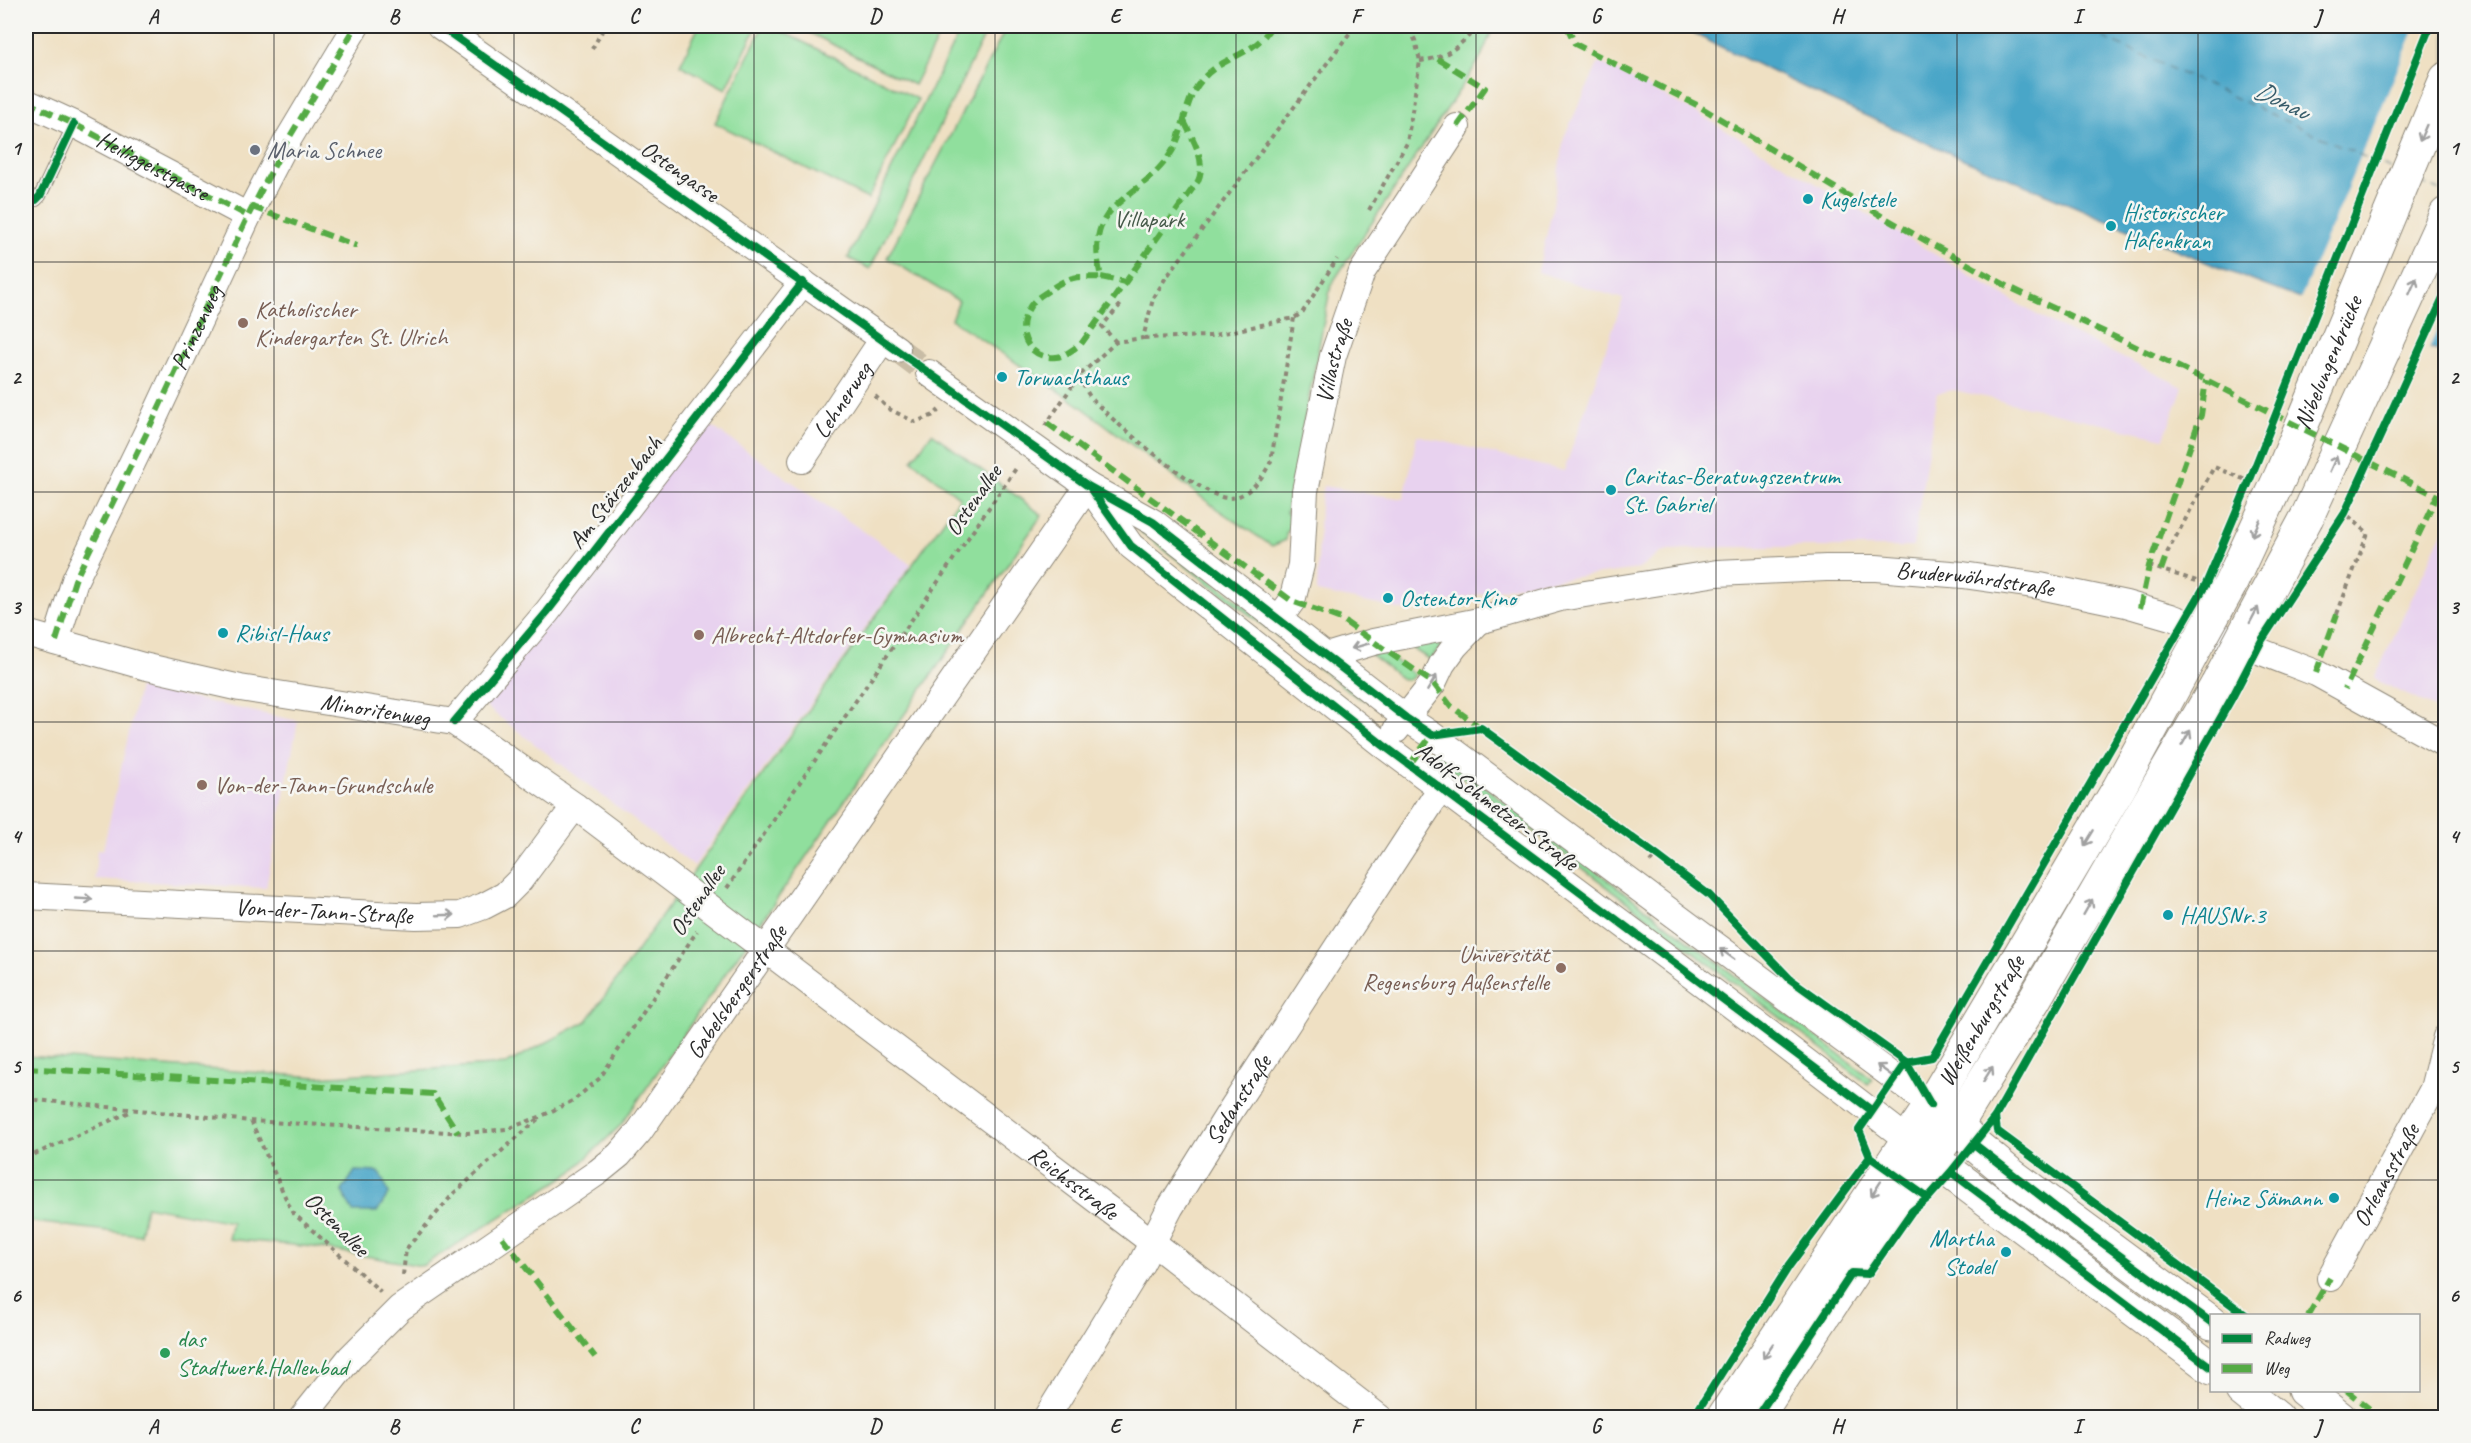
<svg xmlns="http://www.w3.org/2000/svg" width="2471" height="1443" font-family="Caveat,sans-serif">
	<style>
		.built { fill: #e8d2ef }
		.green { fill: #90df9d; stroke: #5e8564; stroke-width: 1.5 }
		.water { fill: #4aa6c8; stroke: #3a687a; stroke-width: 1.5 }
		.pier { fill: #efe0c3 }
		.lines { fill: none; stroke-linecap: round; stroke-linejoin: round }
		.ferry { stroke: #375c6a; stroke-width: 1.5; stroke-dasharray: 8 6; stroke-linecap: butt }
		.street-tunnel { stroke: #c8bca5; stroke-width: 26; stroke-dasharray: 26 13; stroke-linecap: butt }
		.lane-casing { stroke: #8d8677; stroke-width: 14 }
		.street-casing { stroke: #8d8677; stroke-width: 28 }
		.secondary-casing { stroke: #8d8677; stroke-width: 35 }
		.path { stroke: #8d8677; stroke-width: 4; stroke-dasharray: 4.5 4.5; stroke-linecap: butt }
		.lane { stroke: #fff; stroke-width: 12 }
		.street { stroke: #fff; stroke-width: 26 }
		.secondary { stroke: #fff; stroke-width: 33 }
		.secondary-bridge-casing { stroke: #8d8677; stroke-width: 35; stroke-linecap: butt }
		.secondary-bridge { stroke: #fff; stroke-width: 33 }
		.quiet { stroke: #54ab44; stroke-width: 6; stroke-dasharray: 12 6; stroke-linecap: butt }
		.cycleway-casing { stroke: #f6f6f2; stroke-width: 11 }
		.cycleway { stroke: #00873e; stroke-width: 8 }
		.oneway { stroke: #a0a0a0 }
		.grid { fill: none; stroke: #2b2b2b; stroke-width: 1.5; stroke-opacity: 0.55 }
		.worship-dot { fill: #6b7280; stroke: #f6f6f2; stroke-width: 2 }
		.culture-dot { fill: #0f9aa8; stroke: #f6f6f2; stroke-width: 2 }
		.education-dot { fill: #8d6e63; stroke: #f6f6f2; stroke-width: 2 }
		.leisure-dot { fill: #2e9e5b; stroke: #f6f6f2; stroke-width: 2 }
		.labels { text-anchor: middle; stroke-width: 5; stroke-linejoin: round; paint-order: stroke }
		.worship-label { font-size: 24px; fill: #5b616d; stroke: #f6f6f2; text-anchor: start }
		.street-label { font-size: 24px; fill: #2b2b2b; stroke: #f6f6f2 }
		.culture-label { font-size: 24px; fill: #0d838f; stroke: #f6f6f2; text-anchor: start }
		.park-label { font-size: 24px; fill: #445848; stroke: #f6f6f2 }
		.education-label { font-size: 24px; fill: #785e54; stroke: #f6f6f2; text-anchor: start }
		.leisure-label { font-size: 24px; fill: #27864d; stroke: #f6f6f2; text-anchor: start }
		.water-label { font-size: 26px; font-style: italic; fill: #375c6a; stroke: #f6f6f2 }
		.neatline { fill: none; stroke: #2b2b2b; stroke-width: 2 }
		.grid-label { font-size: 20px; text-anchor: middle; font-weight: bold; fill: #2b2b2b }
	</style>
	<rect width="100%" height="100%" fill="#f6f6f2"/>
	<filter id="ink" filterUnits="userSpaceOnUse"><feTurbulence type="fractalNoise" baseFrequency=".0167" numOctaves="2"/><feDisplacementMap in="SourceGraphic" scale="12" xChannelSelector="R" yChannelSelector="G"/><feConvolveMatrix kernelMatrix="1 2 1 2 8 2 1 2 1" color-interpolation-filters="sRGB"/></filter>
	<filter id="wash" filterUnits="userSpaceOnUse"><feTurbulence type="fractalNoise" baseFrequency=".008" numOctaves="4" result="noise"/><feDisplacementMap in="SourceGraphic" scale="24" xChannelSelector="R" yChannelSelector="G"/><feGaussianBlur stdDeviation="1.35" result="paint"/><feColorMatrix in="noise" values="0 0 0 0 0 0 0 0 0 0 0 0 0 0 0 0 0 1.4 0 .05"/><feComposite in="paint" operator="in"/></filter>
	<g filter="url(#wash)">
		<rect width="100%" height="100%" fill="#efe0c3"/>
		<path class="built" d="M1599,62L1697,113L2049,322L2183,387L2164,438L1954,390L1937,393L1913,547H1725L1674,550L1660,553L1639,569L1529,583L1407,611L1317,592L1320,505L1323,486L1404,499L1417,435L1564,471L1623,299L1538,272L1552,211L1564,137Z
			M701,419L911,564L694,866L485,706Z
			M2444,529L2446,530L2445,713L2374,679Z
			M139,687L298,721L266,888L95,879L97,850H103Z"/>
		<path class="green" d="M699,26H757L726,89L680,65Z
			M763,26H771L918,99L868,199L715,123Z
			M796,26H944L914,85Z
			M962,26H989L870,269L848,258Z
			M1007,26H1494L1480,59L1331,285L1286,513L1293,516L1291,528L1286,533V540L1272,546L1217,509L1079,405L951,319L959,301L887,258Z
			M932,433L1042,515L621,1125L572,1172L422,1266L314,1247L228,1239L232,1222L146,1206L140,1235L26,1221V1056L317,1077L506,1064L587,1021L960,498L912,460Z
			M1143,527L1369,701L1357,697L1140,531Z
			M1453,632L1430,660L1404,643Z
			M1381,650L1415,675L1409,680L1402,679L1371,655Z
			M1433,748L1872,1079L1868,1084L1429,752Z"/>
		<path class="water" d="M1678,26H2445V354L2227,271L1954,155L1828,99Z
			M355,1171L379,1172L389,1193L377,1212H353L342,1191Z"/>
		<path class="pier" d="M2416,26H2445V312L2428,351L2299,302Z"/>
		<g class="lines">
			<path class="ferry" d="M2078,26L2391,169
				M2420,182L2446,193"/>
		</g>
	</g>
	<g filter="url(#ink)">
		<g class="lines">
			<path class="street-tunnel" d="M897,349L929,373"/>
			<defs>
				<path id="lane" d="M26,198L36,200L40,196L74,124"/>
				<g id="street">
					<path d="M440,26L897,349"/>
					<path id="s1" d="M26,102L74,124L248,216"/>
					<path d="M929,373L1088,486L1153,522L1406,718L1432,735L1931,1105"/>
					<path id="s2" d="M802,460L883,339"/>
					<path d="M1092,491L1131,546L1383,745L1770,1034L1908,1140"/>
					<path id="s3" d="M1278,620L1292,601L1301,565L1305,491L1333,356L1362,272L1457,127"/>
					<path id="s4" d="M26,633L143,666L240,688L454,722L575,806L712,909L1152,1242L1380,1418"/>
					<path id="s5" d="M56,641L75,580L154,418L248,216L286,143L356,26"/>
					<path id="s6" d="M1327,656L1373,642L1479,621L1560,598L1717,573L1826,568H1876L1963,575L2040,586L2126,604L2171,617L2316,673L2446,745"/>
					<path d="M454,722L547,612L803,282"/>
					<path d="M1396,730L1433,683L1442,664L1455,646L1479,621"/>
					<path id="s7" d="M26,896L416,916L460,915L484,906L505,895L520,880L575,806"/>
					<path id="s8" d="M2330,1278L2433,1089L2446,1037"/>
					<path id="s9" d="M302,1418L350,1358L400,1308L598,1172L619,1155L639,1132L1088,486"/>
					<path id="s10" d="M1046,1418L1141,1264L1170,1208L1231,1110L1441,788"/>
				</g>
				<g id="secondary">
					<path d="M2307,517L2446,214"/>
					<path id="s11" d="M2230,585L2281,475L2446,79"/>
					<path d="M1940,1111L1957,1124L1974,1144L2009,1173L2212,1323"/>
					<path d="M1914,1145L2212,1368"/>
					<path d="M2242,1390L2277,1418"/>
					<path d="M2304,1390L2340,1418"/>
					<path id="s12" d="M1723,1418L1931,1105L2119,788L2199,641"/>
					<path d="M1756,1418L1893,1211L1957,1124L2034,1000L2217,685"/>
				</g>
			</defs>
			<use href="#lane" class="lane-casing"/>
			<use href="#street" class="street-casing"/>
			<use href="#secondary" class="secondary-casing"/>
			<path class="path" d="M592,49L605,26
				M1420,61C1450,57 1458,46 1479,26
				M1369,210L1407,143L1420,61L1415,40L1408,26
				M1144,338L1210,336L1294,318L1302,313L1337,259
				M1116,342L1102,326L1122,303
				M1079,376C1083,384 1087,394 1093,400C1112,421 1202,497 1227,498C1247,499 1263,478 1271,461L1294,318
				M875,396L889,409L915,422L934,415L939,410
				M1045,426L1079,376L1116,342L1143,338L1153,299L1165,279L1355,26
				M2167,553L2214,467L2246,480
				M2149,566L2200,582
				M2337,614L2368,533L2345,513
				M1650,862L1656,855
				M727,888L1017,467
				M26,1099L251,1121L467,1133L507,1129L542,1116L574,1100L600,1078L697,931
				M251,1121L292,1212L381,1292
				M26,1158L132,1111
				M403,1275L406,1249L454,1193L538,1119"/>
			<use href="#lane" class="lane"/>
			<use href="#street" class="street"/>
			<use href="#secondary" class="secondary"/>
			<defs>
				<path id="secondary-bridge" d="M2199,641L2230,585
					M2217,685L2307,517"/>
			</defs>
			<use href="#secondary-bridge" class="secondary-bridge-casing"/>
			<use href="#secondary-bridge" class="secondary-bridge"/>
			<path class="quiet" d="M1567,26L1575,44L1697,105L1885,218L2009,287L2206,380L2437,496L2345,689
				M1438,59L1485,88L1457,127
				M26,102L74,124L248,216
				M1184,121C1193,140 1207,161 1198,181L1081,344C1073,349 1066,356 1056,357C1029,360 1015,332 1028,310C1032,301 1040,296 1048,291C1055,286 1064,280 1073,278C1081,276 1092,278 1101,277C1083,200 1133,206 1169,156C1185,134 1183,102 1201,81C1220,56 1256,56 1271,26
				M252,207L357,246
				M1101,277L1125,282
				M1047,423L1292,601L1341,619L1433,683L1451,706L1481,728
				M2161,570L2167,553
				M2140,608L2149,566L2201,415L2206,380
				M56,641L75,580L154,418L248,216L286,143L356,26
				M2316,673L2337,614
				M1410,764L1432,735L1436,734
				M26,1068L433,1094L458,1133
				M502,1237L595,1357
				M2308,1316L2330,1278
				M2346,1390L2381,1418"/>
			<defs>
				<path id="cycleway" d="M440,26L1088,486L1153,522L1406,718L1432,735L1481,728L1656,855L1709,895L1790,979L1906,1062L1931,1105
					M26,198L36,200L40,196L74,124
					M1092,491L1131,546L1383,745L1871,1110
					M454,722L547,612L803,282
					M1995,1117L1997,1131L2247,1316
					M1974,1144L2082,1228L2212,1323
					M1951,1172L2212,1368
					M1928,1198L1870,1157L1859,1130L1906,1062L1932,1057L2206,584L2249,482L2430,26
					M1693,1418L1789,1266L1870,1157
					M1756,1418L1852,1273L1868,1274L1912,1211L1928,1198L1951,1172L1995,1117L2233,696L2262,640L2345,513L2446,292"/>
			</defs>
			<use href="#cycleway" class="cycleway-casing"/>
			<use href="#cycleway" class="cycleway"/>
		</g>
		<defs><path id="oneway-shaft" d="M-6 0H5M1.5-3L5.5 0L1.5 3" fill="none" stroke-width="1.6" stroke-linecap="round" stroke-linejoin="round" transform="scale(1.5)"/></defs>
		<g class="oneway">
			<use href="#oneway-shaft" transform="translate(2423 133) rotate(113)"/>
			<use href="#oneway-shaft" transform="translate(2413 286) rotate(-66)"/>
			<use href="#oneway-shaft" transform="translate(2333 464) rotate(-66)"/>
			<use href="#oneway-shaft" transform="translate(2256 528) rotate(115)"/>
			<use href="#oneway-shaft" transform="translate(2254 615) rotate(-62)"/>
			<use href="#oneway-shaft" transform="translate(1360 646) rotate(164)"/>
			<use href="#oneway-shaft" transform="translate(1432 683) rotate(-59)"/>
			<use href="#oneway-shaft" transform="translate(2186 738) rotate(-60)"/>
			<use href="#oneway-shaft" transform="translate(2089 838) rotate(121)"/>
			<use href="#oneway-shaft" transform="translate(84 899) rotate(3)"/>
			<use href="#oneway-shaft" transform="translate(2088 907) rotate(-60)"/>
			<use href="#oneway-shaft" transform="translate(446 915) rotate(-2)"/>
			<use href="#oneway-shaft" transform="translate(1727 954) rotate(-144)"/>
			<use href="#oneway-shaft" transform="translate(1884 1070) rotate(-144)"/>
			<use href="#oneway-shaft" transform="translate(1988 1074) rotate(-58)"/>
			<use href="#oneway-shaft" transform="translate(1876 1189) rotate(123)"/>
			<use href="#oneway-shaft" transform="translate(1768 1351) rotate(124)"/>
		</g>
	</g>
	<path class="grid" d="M274,26V1418M514,26V1418M754,26V1418M995,26V1418M1236,26V1418M1476,26V1418M1716,26V1418M1957,26V1418M2198,26V1418M26,262H2446M26,492H2446M26,722H2446M26,951H2446M26,1180H2446"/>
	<circle class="worship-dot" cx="255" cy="150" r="6"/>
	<g class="culture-dot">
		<circle cx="1808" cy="199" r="6"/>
		<circle cx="2111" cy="226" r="6"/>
		<circle cx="1002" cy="377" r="6"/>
		<circle cx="1611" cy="490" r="6"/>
		<circle cx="1388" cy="598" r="6"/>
		<circle cx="223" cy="633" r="6"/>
		<circle cx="2168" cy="915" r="6"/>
		<circle cx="2334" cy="1198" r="6"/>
		<circle cx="2006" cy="1252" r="6"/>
	</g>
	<g class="education-dot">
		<circle cx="243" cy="323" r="6"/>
		<circle cx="699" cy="635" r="6"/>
		<circle cx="202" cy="785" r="6"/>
		<circle cx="1561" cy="968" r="6"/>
	</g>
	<circle class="leisure-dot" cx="165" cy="1353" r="6"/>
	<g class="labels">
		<g class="worship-label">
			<text x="267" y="158">Maria Schnee</text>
		</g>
		<g class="street-label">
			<text dy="8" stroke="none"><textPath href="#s1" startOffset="142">Heiliggeistgasse</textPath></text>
			<text transform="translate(680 171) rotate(35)" y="8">Ostengasse</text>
			<text dy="8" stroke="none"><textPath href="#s5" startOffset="344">Prinzenweg</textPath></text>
			<text dy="8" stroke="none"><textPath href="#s3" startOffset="268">Villastraße</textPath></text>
			<text dy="8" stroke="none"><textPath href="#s11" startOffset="243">Nibelungenbrücke</textPath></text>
			<text dy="8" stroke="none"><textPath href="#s2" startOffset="72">Lehnerweg</textPath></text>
			<text transform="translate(615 492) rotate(-52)" y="8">Am Stärzenbach</text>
			<text transform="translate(973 500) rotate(-55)" y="8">Ostenallee</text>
			<text dy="8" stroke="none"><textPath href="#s6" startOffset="658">Bruderwöhrdstraße</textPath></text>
			<text dy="8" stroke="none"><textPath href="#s4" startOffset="358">Minoritenweg</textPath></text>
			<text transform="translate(1497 806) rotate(37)" y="8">Adolf-Schmetzer-Straße</text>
			<text transform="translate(697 900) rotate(-56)" y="8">Ostenallee</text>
			<text dy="8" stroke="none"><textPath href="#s7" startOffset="298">Von-der-Tann-Straße</textPath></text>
			<text dy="8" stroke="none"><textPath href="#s9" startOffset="616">Gabelsbergerstraße</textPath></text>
			<text dy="8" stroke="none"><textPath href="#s12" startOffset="474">Weißenburgstraße</textPath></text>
			<text dy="8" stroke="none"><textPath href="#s10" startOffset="372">Sedanstraße</textPath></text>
			<text dy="8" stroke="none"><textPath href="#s8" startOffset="117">Orleansstraße</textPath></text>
			<text dy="8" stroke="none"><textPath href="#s4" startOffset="1210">Reichsstraße</textPath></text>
			<text transform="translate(337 1224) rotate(45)" y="8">Ostenallee</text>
		</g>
		<g class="culture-label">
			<text x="1820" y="207">Kugelstele</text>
			<text x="2123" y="220">Historischer<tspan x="2123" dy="28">Hafenkran</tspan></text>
			<text x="1014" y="385">Torwachthaus</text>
			<text x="1623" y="484">Caritas-Beratungszentrum<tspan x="1623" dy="28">St. Gabriel</tspan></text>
			<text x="1400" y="606">Ostentor-Kino</text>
			<text x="235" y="641">Ribisl-Haus</text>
			<text x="2180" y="923">HAUSNr.3</text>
			<text x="2322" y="1206" text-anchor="end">Heinz Sämann</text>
			<text x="1994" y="1246" text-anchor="end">Martha<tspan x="1994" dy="28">Stodel</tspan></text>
		</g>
		<g class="park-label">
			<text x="1149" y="227">Villapark</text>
		</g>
		<g class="education-label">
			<text x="255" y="317">Katholischer<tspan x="255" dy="28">Kindergarten St. Ulrich</tspan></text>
			<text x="711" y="643">Albrecht-Altdorfer-Gymnasium</text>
			<text x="214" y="793">Von-der-Tann-Grundschule</text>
			<text x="1549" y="962" text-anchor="end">Universität<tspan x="1549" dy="28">Regensburg Außenstelle</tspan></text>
		</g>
		<g class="leisure-label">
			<text x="177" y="1347">das<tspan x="177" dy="28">Stadtwerk.Hallenbad</tspan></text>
		</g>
		<g class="water-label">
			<text transform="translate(2282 100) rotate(26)" y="9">Donau</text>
		</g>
	</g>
	<rect width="2471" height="1443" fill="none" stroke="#f6f6f2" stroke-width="66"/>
	<rect x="2210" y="1314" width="210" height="78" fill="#f6f6f2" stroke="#a5a5a2" stroke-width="1.5"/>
	<rect x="2222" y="1334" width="30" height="9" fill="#00873e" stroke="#a5a5a2" stroke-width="1.5"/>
	<text x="2264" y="1344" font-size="18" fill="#2b2b2b">Radweg</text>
	<rect x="2222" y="1364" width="30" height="9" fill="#54ab44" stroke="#a5a5a2" stroke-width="1.5"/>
	<text x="2264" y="1374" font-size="18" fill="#2b2b2b">Weg</text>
	<rect x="33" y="33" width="2405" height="1377" class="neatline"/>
	<g class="grid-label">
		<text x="153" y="23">A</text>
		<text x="394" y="23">B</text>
		<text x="634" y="23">C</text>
		<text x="875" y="23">D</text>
		<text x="1115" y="23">E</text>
		<text x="1356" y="23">F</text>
		<text x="1596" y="23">G</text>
		<text x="1837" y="23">H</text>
		<text x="2077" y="23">I</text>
		<text x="2318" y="23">J</text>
		<text x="16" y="155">1</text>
		<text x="2454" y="155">1</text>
		<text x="16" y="384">2</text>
		<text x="2454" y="384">2</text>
		<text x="16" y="614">3</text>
		<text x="2454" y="614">3</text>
		<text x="16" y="843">4</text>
		<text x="2454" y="843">4</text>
		<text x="16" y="1073">5</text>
		<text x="2454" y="1073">5</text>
		<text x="16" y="1302">6</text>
		<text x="2454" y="1302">6</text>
		<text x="153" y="1433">A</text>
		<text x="394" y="1433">B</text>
		<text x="634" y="1433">C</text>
		<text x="875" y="1433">D</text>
		<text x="1115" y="1433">E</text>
		<text x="1356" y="1433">F</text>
		<text x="1596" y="1433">G</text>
		<text x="1837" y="1433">H</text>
		<text x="2077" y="1433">I</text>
		<text x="2318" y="1433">J</text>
	</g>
</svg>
